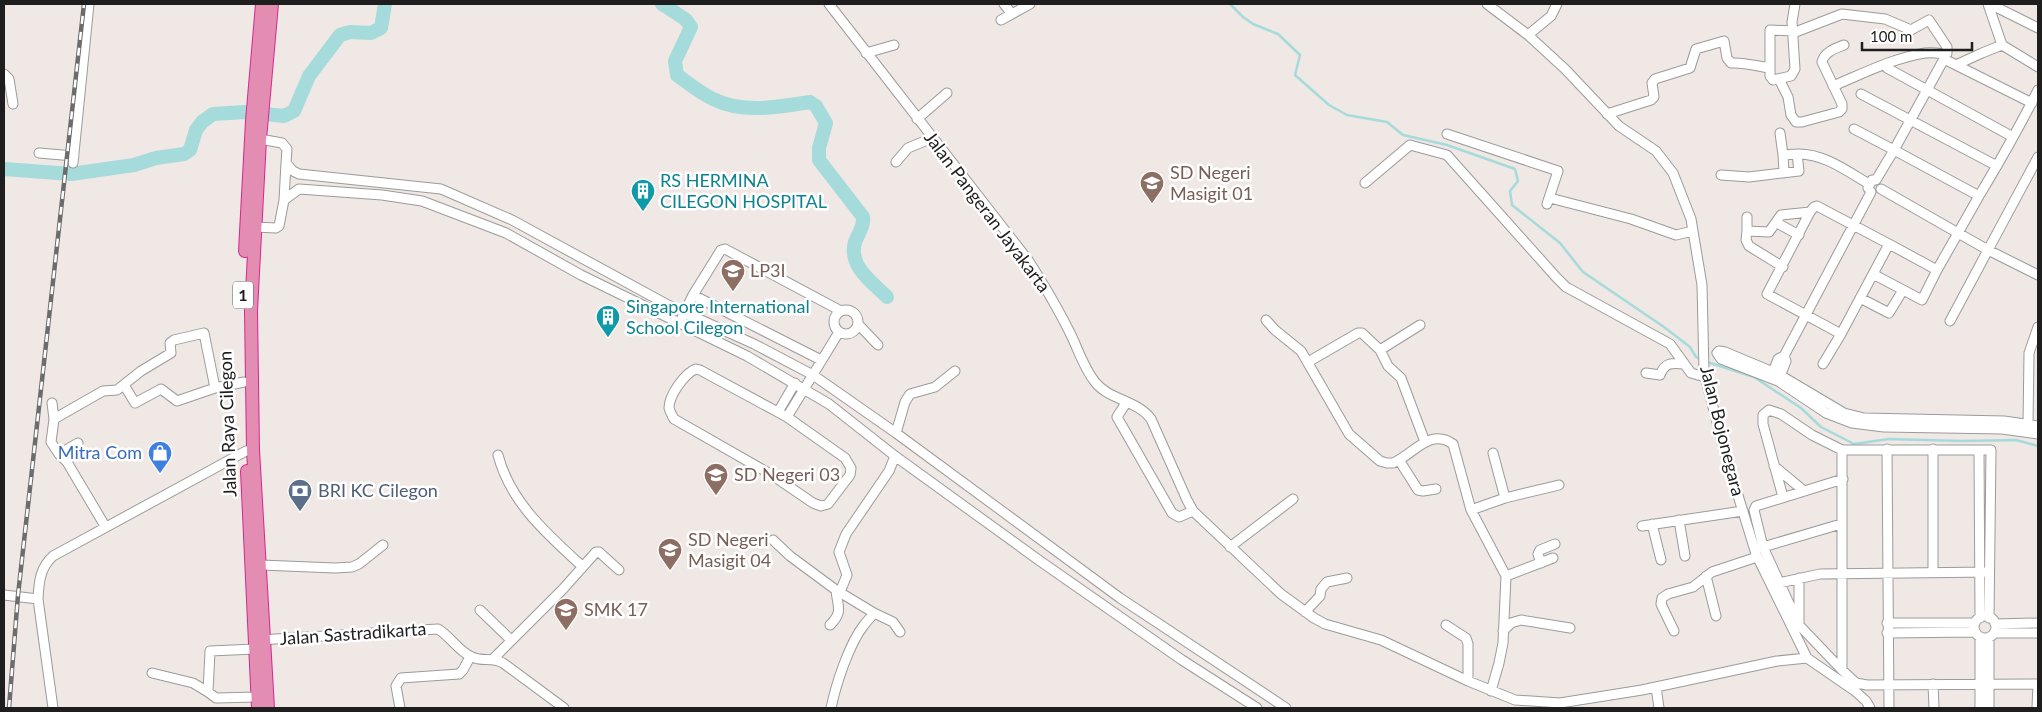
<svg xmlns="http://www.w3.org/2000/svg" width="2042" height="712" font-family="Lato,sans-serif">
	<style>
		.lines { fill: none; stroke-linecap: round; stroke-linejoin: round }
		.stream { stroke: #a5dbda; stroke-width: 2.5 }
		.river { stroke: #a5dbda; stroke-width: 14 }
		.minor-casing { stroke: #9b9b9b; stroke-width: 11 }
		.highway-casing { stroke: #d5288f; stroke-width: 14 }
		.minor { stroke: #fff; stroke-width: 9 }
		.highway { stroke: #e48db3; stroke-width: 12 }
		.rail-casing { stroke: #6c6c6c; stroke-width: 4.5 }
		.rail { stroke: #fff; stroke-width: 2.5; stroke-dasharray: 8; stroke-linecap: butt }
		.labels { text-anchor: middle; stroke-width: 5; stroke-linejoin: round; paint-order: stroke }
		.shield { fill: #fff; stroke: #626262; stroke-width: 1 }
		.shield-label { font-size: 16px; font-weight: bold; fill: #1e1e1e }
		.education-label { font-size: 18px; fill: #785e54; stroke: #fff; text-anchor: start }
		.culture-label { font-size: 18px; fill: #0d838f; stroke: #fff; text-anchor: start }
		.street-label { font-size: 18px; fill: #1e1e1e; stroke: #fff }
		.shop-label { font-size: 18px; fill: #366cbe; stroke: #fff; text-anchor: end }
		.service-label { font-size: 18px; fill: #4e5e75; stroke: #fff; text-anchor: start }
	</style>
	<rect width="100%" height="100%" fill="#efe8e4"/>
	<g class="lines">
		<path class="stream" d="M1230,4L1243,17L1253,24L1278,34L1300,55L1295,75L1329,105L1347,115L1387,122L1403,135L1447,145L1515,169L1518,181L1510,191L1512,205L1560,243L1583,272L1664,327L1690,347L1696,357L1702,360
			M1707,362L1754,377L1801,408L1821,427L1854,444L1889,439L1962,441L2016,440L2038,446"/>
		<path class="river" d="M662,4L685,19L691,27L675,61L677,75C688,83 700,93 713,99C743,114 778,107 810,102L816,106L826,123L819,148V160L863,217C864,227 859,232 855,242C848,266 872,282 887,297
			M4,169L71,174L134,165L156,158L184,154L190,150L196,130L202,122L213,114L245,112L284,116L294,111L309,76L340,35L350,32L371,33L381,28L385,4"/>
		<defs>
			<path id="minor" d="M829,4L1028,260C1044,285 1059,310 1072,337C1079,352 1084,368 1095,382C1109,400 1137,400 1151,419L1187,500L1193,511L1281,594L1314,618L1325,624L1381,640L1468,681L1515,700L1560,703L1642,690L1777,661L1807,658
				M1004,4L1012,14
				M1487,4L1528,35L1565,69L1619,126L1656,151L1673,173L1691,219L1702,285L1704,372L1725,453L1756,554L1807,658L1855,691L1866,701L1870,708
				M1990,4L2038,28
				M1001,20L1030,4
				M1793,33L1842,14L1885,19L1911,30L1929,20L1947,47V53L1944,54C1938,53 1932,52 1925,53C1893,58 1862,74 1833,86
				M1528,35L1551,16L1557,4
				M2002,45L2038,67
				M866,53L894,45
				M1958,64L1982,53L2002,45L1988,4
				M1770,68V30L1793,31
				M1887,68L2013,137
				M4,74L9,79L13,104
				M1779,79L1788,97L1791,115L1796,122H1802L1839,112L1842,109V104L1822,62C1824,52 1836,48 1844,45
				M1861,94L1997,166
				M2032,103L1944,59L1894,150L1979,196C2000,161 2020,126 2038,90
				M1607,114L1651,100L1654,97L1652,83L1655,79L1690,68L1696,49L1724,41L1727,58L1731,63C1744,62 1756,66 1770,68V76L1773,80L1791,76L1795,69L1792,22L1795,4
				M917,119L947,93
				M1854,129L1894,150L1876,180H1872L1868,188
				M1780,133L1783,155
				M1447,134L1558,171L1547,204
				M260,139L282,143L287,149L286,163L293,171L299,174L441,189L512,220L668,305L754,344L813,375L896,433L1120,598L1286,708
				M39,153L74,156
				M896,162L908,148L932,138
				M73,163L89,4
				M1784,173L1783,155L1797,154
				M1721,175L1749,177L1799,171L1797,154C1823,153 1847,171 1869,184
				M1365,183L1410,145L1447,155L1556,277L1566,287L1670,344L1691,373L1705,377
				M1881,189L1958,233L1979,196
				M1550,198L1631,219L1676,235L1693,231
				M284,200L286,163
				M1817,206L1889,244L1841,334L1767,294L1810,212L1814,207Z
				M1777,223L1799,235
				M255,227L276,228L279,226L284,200L299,189L382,195L422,201L506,233L581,275L747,356L829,404L895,456L1040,561L1182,660L1257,708
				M1747,231V217
				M1783,267L1749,246L1746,240L1747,231L1769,232L1781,215L1810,212
				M1937,270L1958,233L1988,250L2038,157
				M1873,274L1922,300L1937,270L1889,244
				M693,295L821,360
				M1860,298L1889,313L1903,290
				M834 322a12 12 0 1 1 24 0a12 12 0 1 1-24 0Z
				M1266,320L1275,330L1301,351L1349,434L1380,461L1387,463H1393C1413,455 1430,427 1453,444L1471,510L1506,576L1503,643L1499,663L1491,691
				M1950,321L1988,250L2038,275
				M679,324L693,295L721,250L725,249L841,311
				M858,324L878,345
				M1380,350L1420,325
				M1308,362L1358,333H1362L1380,350L1388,366L1401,378L1425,442
				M1823,364L1841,334
				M696,369L700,370L787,417L845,458L851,468L850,475L828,504L821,506L813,503L772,475L674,419C672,415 670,412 669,408C669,395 685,373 696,369Z
				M1646,373L1660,375C1665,362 1672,363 1684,364
				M1772,375L1778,359L1784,356L1871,192
				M1779,379L1786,361L1784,356
				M124,385L135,403L161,389L177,401L215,388
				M52,403L54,419
				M1126,403L1117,417L1172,513L1179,517L1193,511
				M778,412L795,383
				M787,417L839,332
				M2028,424L2029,353L2038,327
				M2038,426L2004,421L1864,418L1844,413L1780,375L1725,352L1719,351L1717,353L1721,359L1778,381L1826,413L1852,423L1884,427L2002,429L2038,434
				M896,433L905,402L910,394L935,387L955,371
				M78,443L59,454L67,462L105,526
				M1887,449L1889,708
				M1842,450V670
				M1979,450L1980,618
				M1493,453L1505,498
				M59,454L51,442L54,419L103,391L117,390L141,371L171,353L170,343L174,340L204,333L215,388L244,382
				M498,455C510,502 547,534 582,566
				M1399,460L1418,490L1423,491L1436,489
				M1774,466L1804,491
				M1783,497L1763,424V415L1769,410L1781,414L1812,435L1842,450H1991L1989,618
				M1471,510L1505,498L1559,485
				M1679,520L1685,556
				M1652,524L1661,560
				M1841,524L1763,547L1799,625L1842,670L1856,683L1867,685L2038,684
				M1642,526L1743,511
				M773,540L790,556L836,590L874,613L893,622L900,632
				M1230,547L1293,499
				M1763,547L1754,510L1756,506L1843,479
				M1541,563L1538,554L1540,550L1555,544
				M261,565L335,568L352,567L359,564L383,545
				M1933,572V449
				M1506,576L1553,558
				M1706,576L1716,616
				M1799,578V622
				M1779,583L1820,574L1989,572
				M840,592L847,575L839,552L846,534L889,471L895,456
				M4,595L38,599
				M480,610L511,640
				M1305,612L1320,596L1321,589L1327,582L1347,578
				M1974 627a11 11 0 1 1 22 0a11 11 0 1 1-22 0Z
				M1887,623H1975
				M1995,624L2038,623
				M830,625C844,611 837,606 836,590
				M1446,625L1466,638L1468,644V681
				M1503,631L1511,623L1521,620L1570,628
				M1674,631L1661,604L1662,598L1668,594L1693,587L1712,572L1757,557
				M1887,633L1975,632
				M1994,633H2038
				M1980,637V708
				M259,640L438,629C450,636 459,652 472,657C482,662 492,657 503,663L564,708
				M493,659L563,589L596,552H599L619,570
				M152,673L193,683L208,692L210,651L255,649
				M1933,684L1934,708
				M1656,687L1659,708
				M208,692L216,698L257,697
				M53,708L38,599C39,581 40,568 53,556L246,451L253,450
				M400,708L396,686L401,678L459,674L463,670L470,657
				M831,708C836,684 849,644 864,625C867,621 871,617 874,613
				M1989,708V637
				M2037,708L2038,684"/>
			<path id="highway" d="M245,251L252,121L262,4
				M247,471L258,708
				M268,708L253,450L251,311L260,139L272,4"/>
		</defs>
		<use href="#minor" class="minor-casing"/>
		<use href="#highway" class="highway-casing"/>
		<use href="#minor" class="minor"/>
		<use href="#highway" class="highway"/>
		<defs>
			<path id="rail" d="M9,708L18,595L84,4"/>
		</defs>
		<use href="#rail" class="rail-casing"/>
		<use href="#rail" class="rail"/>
	</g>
	<defs>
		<symbol id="school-pin" viewBox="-11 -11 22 30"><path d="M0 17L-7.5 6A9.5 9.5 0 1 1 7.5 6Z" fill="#8d6e63" stroke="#fff"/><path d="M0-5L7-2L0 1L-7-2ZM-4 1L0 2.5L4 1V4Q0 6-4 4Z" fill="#fff"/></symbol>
		<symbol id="building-pin" viewBox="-11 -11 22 30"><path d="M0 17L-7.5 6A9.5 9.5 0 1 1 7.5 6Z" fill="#0f9aa8" stroke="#fff"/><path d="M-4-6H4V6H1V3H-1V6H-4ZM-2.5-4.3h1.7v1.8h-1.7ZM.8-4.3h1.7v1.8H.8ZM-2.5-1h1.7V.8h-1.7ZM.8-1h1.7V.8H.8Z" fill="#fff"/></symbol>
		<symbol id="university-pin" viewBox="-11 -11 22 30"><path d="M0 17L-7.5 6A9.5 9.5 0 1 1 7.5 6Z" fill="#8d6e63" stroke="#fff"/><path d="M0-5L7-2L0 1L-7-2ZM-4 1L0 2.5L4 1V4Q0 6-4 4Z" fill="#fff"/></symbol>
		<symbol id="shop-pin" viewBox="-11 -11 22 30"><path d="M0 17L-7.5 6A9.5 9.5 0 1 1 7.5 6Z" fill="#3f7fe0" stroke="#fff"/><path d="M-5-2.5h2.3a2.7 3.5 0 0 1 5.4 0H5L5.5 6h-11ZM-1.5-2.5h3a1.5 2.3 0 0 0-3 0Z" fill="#fff"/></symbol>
		<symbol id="bank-pin" viewBox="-11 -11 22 30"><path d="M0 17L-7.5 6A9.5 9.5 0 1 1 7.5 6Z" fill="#5c6f8a" stroke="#fff"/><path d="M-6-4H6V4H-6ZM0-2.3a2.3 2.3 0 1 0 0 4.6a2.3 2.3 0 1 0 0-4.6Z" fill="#fff"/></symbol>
	</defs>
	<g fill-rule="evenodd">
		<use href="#school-pin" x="1138" y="169" width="28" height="38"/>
		<use href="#building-pin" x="629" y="177" width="28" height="38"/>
		<use href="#university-pin" x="719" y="257" width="28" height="38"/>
		<use href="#building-pin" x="594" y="303" width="28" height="38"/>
		<use href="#shop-pin" x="146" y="439" width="28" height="38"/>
		<use href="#school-pin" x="702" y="461" width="28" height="38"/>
		<use href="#bank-pin" x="286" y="477" width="28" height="38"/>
		<use href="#school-pin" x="656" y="536" width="28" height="38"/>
		<use href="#school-pin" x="552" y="596" width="28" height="38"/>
	</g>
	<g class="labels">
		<rect class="shield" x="233" y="281.5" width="20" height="27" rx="4"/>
		<g class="shield-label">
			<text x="243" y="301">1</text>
		</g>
		<g class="education-label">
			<text x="1170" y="179">SD Negeri<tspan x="1170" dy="21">Masigit 01</tspan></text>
			<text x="750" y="277">LP3I</text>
			<text x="734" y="481">SD Negeri 03</text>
			<text x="688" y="546">SD Negeri<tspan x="688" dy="21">Masigit 04</tspan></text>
			<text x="584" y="616">SMK 17</text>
		</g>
		<g class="culture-label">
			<text x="660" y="187">RS HERMINA<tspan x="660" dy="21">CILEGON HOSPITAL</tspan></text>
			<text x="626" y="313">Singapore International<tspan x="626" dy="21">School Cilegon</tspan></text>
		</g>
		<g class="street-label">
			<text transform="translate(987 212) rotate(53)" y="6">Jalan Pangeran Jayakarta</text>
			<text transform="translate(228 424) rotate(-92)" y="6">Jalan Raya Cilegon</text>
			<text transform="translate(1722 431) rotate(76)" y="6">Jalan Bojonegara</text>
			<text transform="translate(353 634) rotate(-4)" y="6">Jalan Sastradikarta</text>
		</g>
		<g class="shop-label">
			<text x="142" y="459">Mitra Com</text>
		</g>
		<g class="service-label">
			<text x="318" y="497">BRI KC Cilegon</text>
		</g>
	</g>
	<rect width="2042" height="712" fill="none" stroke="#1e1e1e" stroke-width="10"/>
	<path d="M1862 42v8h110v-8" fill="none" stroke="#1e1e1e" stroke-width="2.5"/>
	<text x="1870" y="42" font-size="15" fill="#1e1e1e" stroke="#ffffff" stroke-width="4" paint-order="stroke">100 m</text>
</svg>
